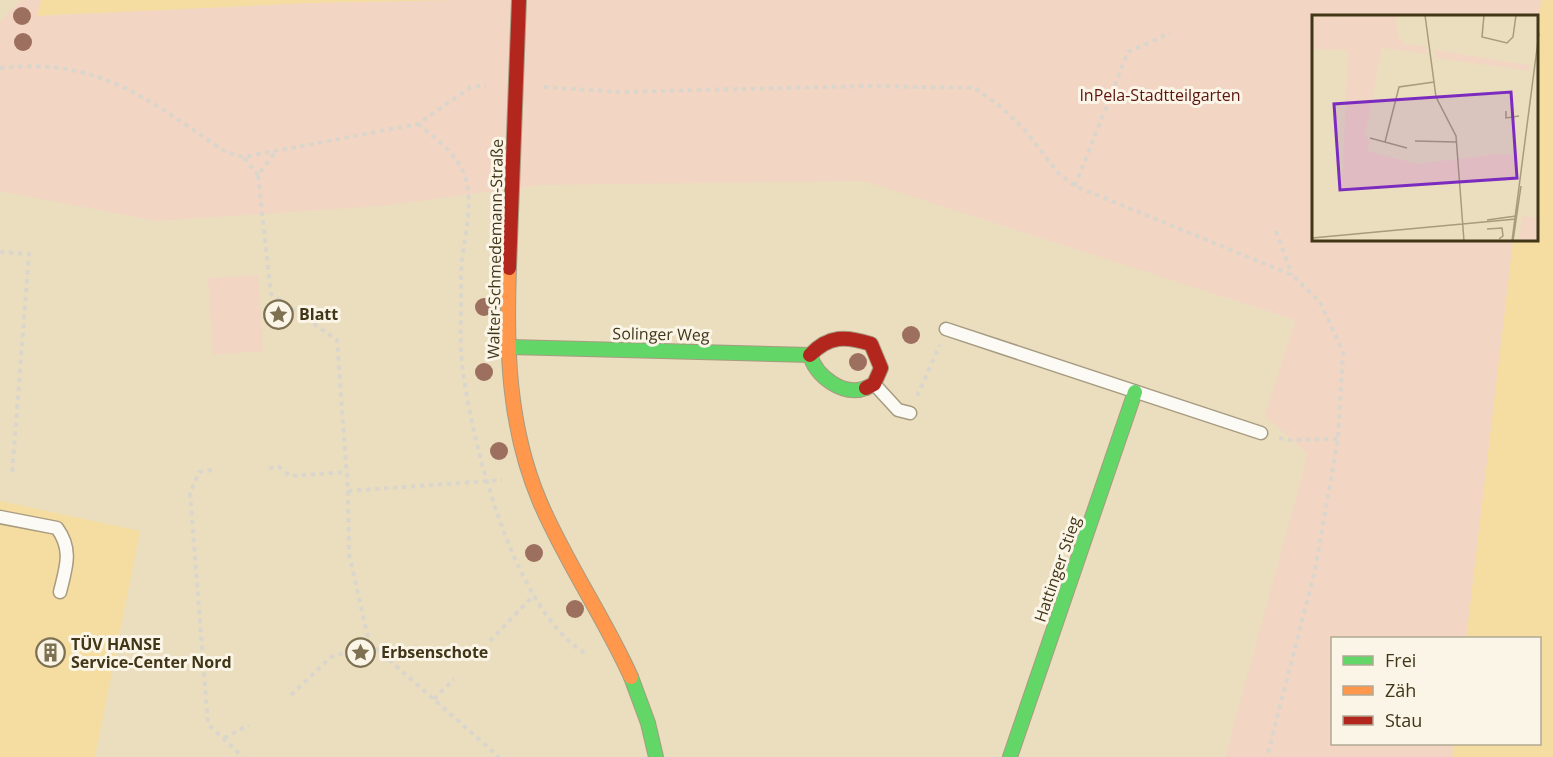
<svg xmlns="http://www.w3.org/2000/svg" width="1553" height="757" font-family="'Open Sans',sans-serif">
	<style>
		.built { fill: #f5dda2 }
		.green { fill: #f2d5c3 }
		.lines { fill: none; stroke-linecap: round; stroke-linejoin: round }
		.lane-casing { stroke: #a79b80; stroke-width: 15 }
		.fast-casing { stroke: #a79b80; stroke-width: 16 }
		.slow-casing { stroke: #a79b80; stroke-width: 16 }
		.jam-casing { stroke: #a79b80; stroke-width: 16 }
		.path { stroke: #dbd6cc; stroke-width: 4; stroke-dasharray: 4.5 4.5; stroke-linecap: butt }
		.lane { stroke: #fcfaf5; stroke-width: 12 }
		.fast { stroke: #63d668; stroke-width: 14 }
		.slow { stroke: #ff974d; stroke-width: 14 }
		.jam { stroke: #b3261e; stroke-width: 14 }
		.tree { fill: #9c6f5f }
		.labels { text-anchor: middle; stroke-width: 6; stroke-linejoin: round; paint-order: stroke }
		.park-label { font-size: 16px; fill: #5c1410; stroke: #fbf5e7 }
		.street-label { font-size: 16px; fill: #423618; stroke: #fbf5e7 }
		.poi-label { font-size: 16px; font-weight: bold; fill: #423618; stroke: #fbf5e7; text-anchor: start }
		.inset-road { fill: none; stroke: #a79b7c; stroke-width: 1.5 }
		.view { fill: #7b2cbf; fill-opacity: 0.15; stroke: #7b2cbf; stroke-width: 3 }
		.inset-edge { fill: none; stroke: #423618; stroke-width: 3 }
	</style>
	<rect width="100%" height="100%" fill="#ebdebf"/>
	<path class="built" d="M41,0H467L312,3L36,16Z
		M1541,0H1553V757H1452L1454,744H1540V638H1466L1513,240H1536L1537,35Z
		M0,501L140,531L95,757H0Z"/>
	<path class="green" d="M21,0H41L37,16L312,3L467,0H1541L1537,35L1536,16H1313V240H1513L1466,638H1332V744H1454L1452,757H1225L1308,454L1265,416L1295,320L864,181L541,185L381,206L156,221L0,191V22Z
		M258,275L263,351L213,355L208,278Z"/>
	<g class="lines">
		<defs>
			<path id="lane" d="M946,329L1261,433
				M875,385L898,410L910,413
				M0,517L57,528C73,550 66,567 60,592"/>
			<path id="fast" d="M510,347L810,355C816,376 843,397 866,388
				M631,677L648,723L656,757
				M1010,757L1135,392"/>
			<path id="slow" d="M509,268C506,348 508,427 540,502C566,563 604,617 631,677"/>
			<path id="jam" d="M509,268L519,0
				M810,355C829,335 846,336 871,344L881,368L874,384L866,388"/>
		</defs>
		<use href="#lane" class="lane-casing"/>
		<use href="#fast" class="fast-casing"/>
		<use href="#slow" class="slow-casing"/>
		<use href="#jam" class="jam-casing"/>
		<path class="path" d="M0,68C100,57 148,100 226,152L243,157L418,124L471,87L486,85
			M544,87L620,92L867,86L975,88L1001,107L1024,129L1059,174L1075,186L1292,275L1320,302L1343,352L1338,439L1315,570L1267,757
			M418,124C434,137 456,153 464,174C476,206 461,244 461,277C462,306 459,335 462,363C471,442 514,611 585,653
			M274,154L258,175L271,294L337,340L348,491L502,480
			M244,158L258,175
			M1075,186L1128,52L1170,33
			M1276,231L1292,275
			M0,252L29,254L12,475
			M917,396L940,345
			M1279,438L1288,440L1338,439
			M269,468L279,467L290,476L347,472
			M212,470L199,472L190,493L208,724L243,757
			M348,491L349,554L369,642L499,757
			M490,641L534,595
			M291,695L331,657L371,644
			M434,699L454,679
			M224,738L249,725"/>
		<use href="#lane" class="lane"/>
		<use href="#fast" class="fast"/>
		<use href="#slow" class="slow"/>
		<use href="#jam" class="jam"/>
	</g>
	<g class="tree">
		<circle cx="22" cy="16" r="9"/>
		<circle cx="23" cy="42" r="9"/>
		<circle cx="484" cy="307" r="9"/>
		<circle cx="911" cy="335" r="9"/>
		<circle cx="858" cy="362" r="9"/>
		<circle cx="484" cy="372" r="9"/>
		<circle cx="499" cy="451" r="9"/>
		<circle cx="534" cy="553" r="9"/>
		<circle cx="575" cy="609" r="9"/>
	</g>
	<defs>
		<symbol id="sight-ring" viewBox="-11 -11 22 22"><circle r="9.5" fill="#fbf5e7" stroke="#7d7152" stroke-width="1.5"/><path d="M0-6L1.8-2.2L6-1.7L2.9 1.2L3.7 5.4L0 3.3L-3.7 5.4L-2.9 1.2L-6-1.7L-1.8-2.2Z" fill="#7d7152"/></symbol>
		<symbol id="building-ring" viewBox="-11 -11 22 22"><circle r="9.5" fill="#fbf5e7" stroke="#7d7152" stroke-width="1.5"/><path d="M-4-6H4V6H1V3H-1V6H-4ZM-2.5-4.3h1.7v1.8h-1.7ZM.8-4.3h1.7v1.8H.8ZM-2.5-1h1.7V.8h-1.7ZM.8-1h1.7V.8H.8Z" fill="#7d7152"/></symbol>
	</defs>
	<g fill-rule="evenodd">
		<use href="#sight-ring" x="262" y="298" width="33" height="33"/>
		<use href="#sight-ring" x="344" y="636" width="33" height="33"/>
		<use href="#building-ring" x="34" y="636" width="33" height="33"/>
	</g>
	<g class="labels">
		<g class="park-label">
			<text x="1160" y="101">InPela-Stadtteilgarten</text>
		</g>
		<g class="street-label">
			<text transform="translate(495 249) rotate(-89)" y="6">Walter-Schmedemann-Straße</text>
			<text transform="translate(661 334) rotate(1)" y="6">Solinger Weg</text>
			<text transform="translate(1057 569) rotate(-71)" y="6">Hattinger Stieg</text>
		</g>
		<g class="poi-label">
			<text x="299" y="320">Blatt</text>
			<text x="71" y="650">TÜV HANSE<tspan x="71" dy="18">Service-Center Nord</tspan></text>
			<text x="381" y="658">Erbsenschote</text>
		</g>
	</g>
	<g transform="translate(1312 15)">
		<rect width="226" height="226" fill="#ebdebf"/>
		<path d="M83,0L87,23L93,29L114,31L115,39L70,33L53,121L58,125L55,136L105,149L186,139L207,141L205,160L200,166V161L30,175L36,35L0,34V2ZM122,35L218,50L217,56L123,43ZM210,201L226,203V226H207Z" fill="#f2d5c3"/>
		<path class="inset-road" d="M113,0L124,82L144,121L152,226M172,0L170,22L195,28L201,22L204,0M194,96V103L207,101M58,123L95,133M103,126L144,127M73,127L87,72L122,67M175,205L204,201M175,214L190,213L191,221L187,224M0,223L204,204M200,226L227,18M201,226L209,171"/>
		<path class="view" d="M199,77L205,163L28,175L22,89Z"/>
		<rect width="226" height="226" class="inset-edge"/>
	</g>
	<rect x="1331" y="637" width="210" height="108" fill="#fbf5e7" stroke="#b1a994" stroke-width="1.5"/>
	<rect x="1343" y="656" width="30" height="9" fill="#63d668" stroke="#b1a994" stroke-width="1.5"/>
	<text x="1385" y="667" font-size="18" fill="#423618">Frei</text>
	<rect x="1343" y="686" width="30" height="9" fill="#ff974d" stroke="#b1a994" stroke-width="1.5"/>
	<text x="1385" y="697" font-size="18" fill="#423618">Zäh</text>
	<rect x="1343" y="716" width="30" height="9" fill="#b3261e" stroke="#b1a994" stroke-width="1.5"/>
	<text x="1385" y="727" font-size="18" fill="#423618">Stau</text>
</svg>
